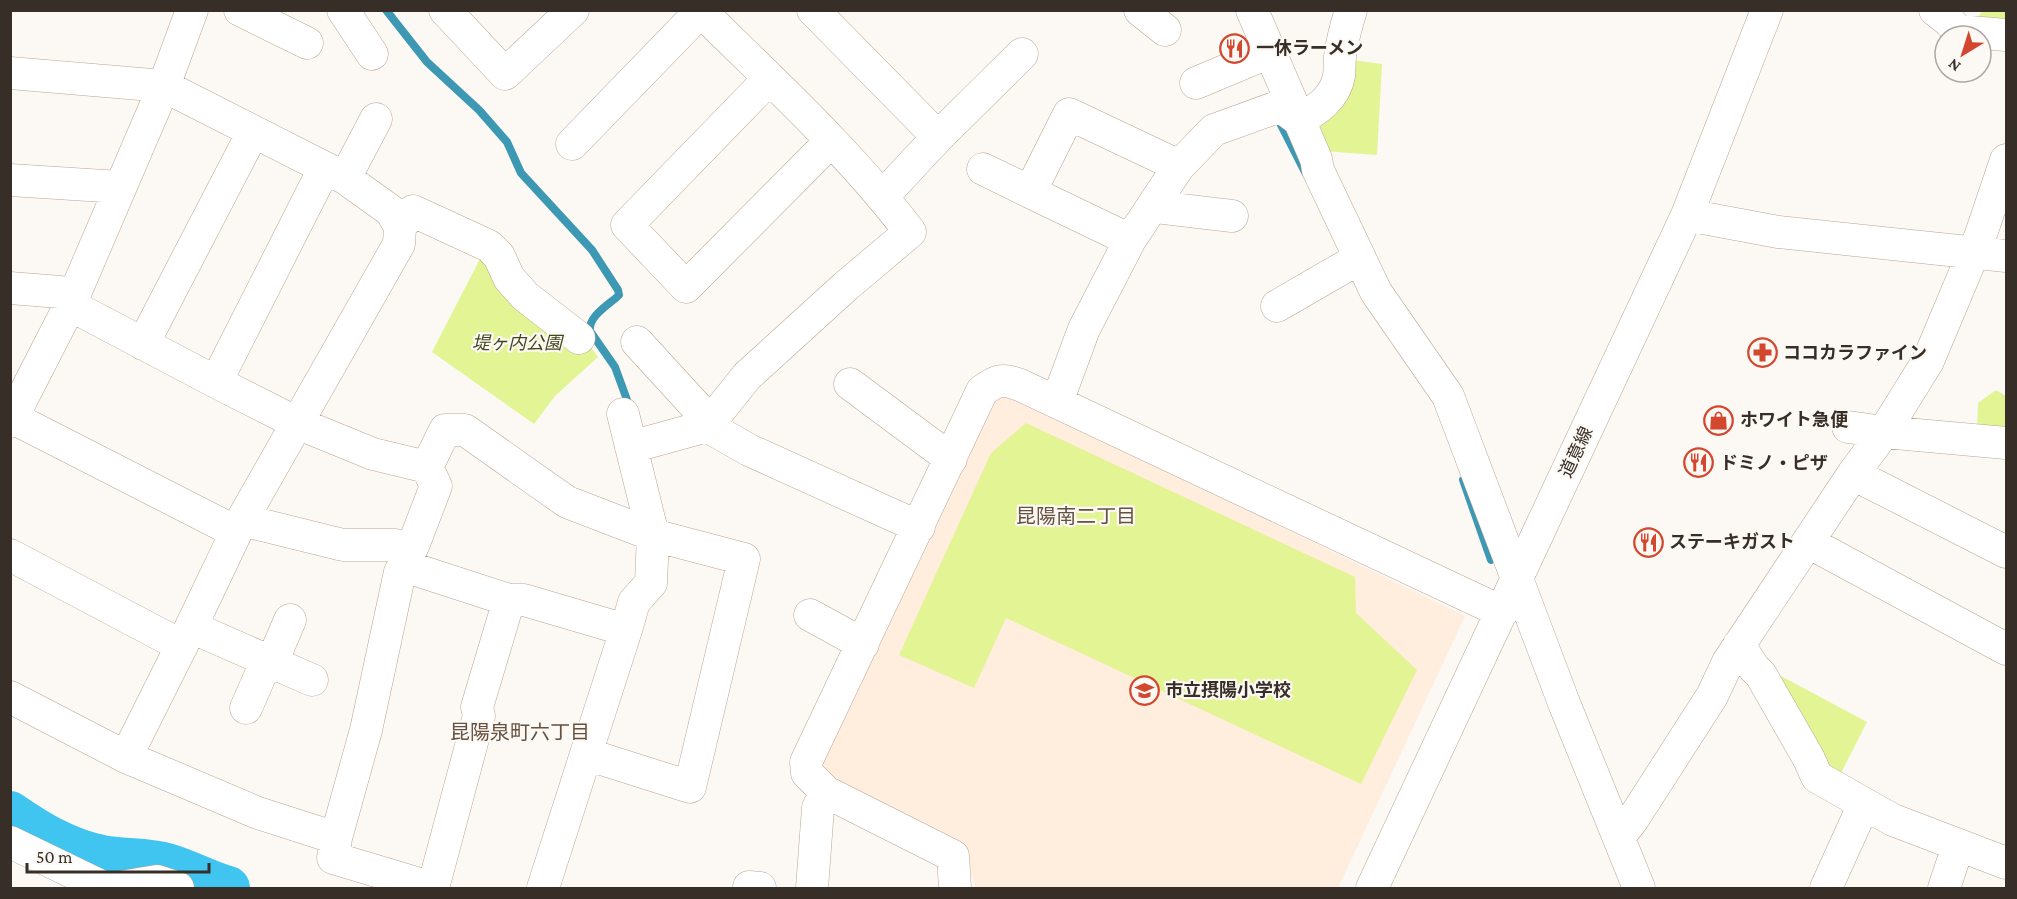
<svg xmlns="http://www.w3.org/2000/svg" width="2017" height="899" font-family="'Crimson Pro','Noto Sans JP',serif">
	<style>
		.built { fill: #ffedde }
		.green { fill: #e3f495 }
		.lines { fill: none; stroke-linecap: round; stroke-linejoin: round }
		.stream { stroke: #3d98b4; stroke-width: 8 }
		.river { stroke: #40c5f0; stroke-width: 44 }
		.minor-casing { stroke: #bba593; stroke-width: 33 }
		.minor { stroke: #fff; stroke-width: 32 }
		.labels { text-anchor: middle; stroke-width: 4.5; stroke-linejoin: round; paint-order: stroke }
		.poi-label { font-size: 18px; font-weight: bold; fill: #372e27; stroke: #fcf8f4; text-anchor: start }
		.park-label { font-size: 18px; font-style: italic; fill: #41481e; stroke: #fcf8f4 }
		.street-label { font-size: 18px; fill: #372e27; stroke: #fcf8f4 }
		.neighbourhood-label { font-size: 20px; fill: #645140; stroke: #fcf8f4 }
	</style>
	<rect width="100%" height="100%" fill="#fcf8f4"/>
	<path class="built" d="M1010,395L1465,616L1338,888H976L968,863L965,846L826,777L822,765L995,402Z"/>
	<path class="green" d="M1983,11H2006V27L1972,23Z
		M1352,60L1382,64L1377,155L1323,151L1317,124Z
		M483,253L563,308L598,357L555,396L534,424L432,352Z
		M1996,390L2006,396V434L1977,432L1978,403Z
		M1026,423L1355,577L1356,613L1417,670L1361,784L1006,618L974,688L899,655L991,453Z
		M1779,675L1867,722L1841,773L1814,758Z"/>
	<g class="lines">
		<path class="stream" d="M386,10L427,62L479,110L507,142L521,173L592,250L618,290L619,295C609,305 588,316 590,331L615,367L630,408
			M1280,123L1306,174
			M1463,480L1491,560"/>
		<path class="river" d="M10,813C39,833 67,850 102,857C123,861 147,859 167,865C188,871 207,882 228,888"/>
		<defs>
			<path id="minor" d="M240,10L307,43
				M343,10L372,54
				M445,10L505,74L573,10
				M813,10L938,137
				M1140,10L1165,30
				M1252,10L1316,159L1318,170L1376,292L1448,396L1564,703L1639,888
				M1935,10L1949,21L1958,31L2006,35
				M10,73L164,86L345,178L391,211L400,227L399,244L242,520
				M769,79L627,225L686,287L831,141
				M1196,83L1270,52
				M572,144L701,11C772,82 849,151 910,232L846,286L747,376L707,426L702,413L637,342
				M983,169L1030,192
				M345,178L376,119
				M10,180L120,187
				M883,196L938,137L1022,54
				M1155,205L1164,208L1232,216
				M1687,215L1778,232L2006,256
				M400,227L413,211L489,246L499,256L509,278L525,296L579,338
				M1130,240L1030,192L1069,114L1179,166
				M10,288L60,292L70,305L216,382L297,423L373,454L427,467L445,430H465L567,502L653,535L744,559L690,787L586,754L626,630L524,600H509L477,707L479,716L433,888
				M1277,306L1360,258
				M143,344L253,132
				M216,382L324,169
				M850,384L951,459
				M1057,402L1084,329L1130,240L1179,166L1214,130L1280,106L1299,120C1317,110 1335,98 1339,76C1340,70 1339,63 1340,57C1342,41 1346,26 1351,10
				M623,414L653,535L651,583L634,602L626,630
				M13,418L236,532
				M10,422L70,305L164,86L192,10
				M1848,427L1884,432L2006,443
				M631,447L707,426L749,450L919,527
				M1853,474L2006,552
				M1808,542L2006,649
				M403,552L413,546L436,486L427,467
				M10,555L182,646
				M404,566L400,572L366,730L336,838L333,858L433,888
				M810,615L863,644
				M191,627L312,680
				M1739,645L1754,668L1761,675L1809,759L1817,777L1893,820L2006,863
				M272,662L290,620
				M10,697L126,757L258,813L336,838
				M246,708L267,660
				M126,757L191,627L242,520L343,545H395L403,552L404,566L509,600
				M1619,837L1633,819L1712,696L1728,662L1853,474L1884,432L1928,361L1980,237L2006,160
				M10,842L105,888
				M749,887L760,888
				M115,888L157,881L178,888
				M543,888L586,754
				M812,888L818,808L826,792
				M955,888L953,856L826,792L807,773L806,762L982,391C997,380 1002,378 1020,385L1502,612
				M1372,888L1687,215L1767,10
				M1826,888L1864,804
				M1944,888L1958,846"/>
		</defs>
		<use href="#minor" class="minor-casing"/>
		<use href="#minor" class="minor"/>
	</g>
	<defs>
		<symbol id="restaurant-ring" viewBox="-11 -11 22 22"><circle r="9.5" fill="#fcf8f4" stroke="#d2472e" stroke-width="1.5"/><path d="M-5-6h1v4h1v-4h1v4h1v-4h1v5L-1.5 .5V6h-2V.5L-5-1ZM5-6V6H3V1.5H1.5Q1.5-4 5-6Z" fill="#d2472e"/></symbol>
		<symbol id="pharmacy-ring" viewBox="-11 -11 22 22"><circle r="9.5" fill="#fcf8f4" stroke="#d2472e" stroke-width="1.5"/><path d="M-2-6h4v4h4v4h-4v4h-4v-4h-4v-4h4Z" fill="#d2472e"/></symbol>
		<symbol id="shop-ring" viewBox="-11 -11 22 22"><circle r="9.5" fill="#fcf8f4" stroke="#d2472e" stroke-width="1.5"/><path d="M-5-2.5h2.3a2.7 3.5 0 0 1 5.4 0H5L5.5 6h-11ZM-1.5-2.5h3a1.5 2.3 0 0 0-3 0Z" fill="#d2472e"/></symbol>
		<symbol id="school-ring" viewBox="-11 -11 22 22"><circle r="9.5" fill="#fcf8f4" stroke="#d2472e" stroke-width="1.5"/><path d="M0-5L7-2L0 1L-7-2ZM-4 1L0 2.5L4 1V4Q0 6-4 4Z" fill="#d2472e"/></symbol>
	</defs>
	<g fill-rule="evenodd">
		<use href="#restaurant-ring" x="1218" y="32" width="33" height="33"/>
		<use href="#pharmacy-ring" x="1746" y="336" width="33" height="33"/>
		<use href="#shop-ring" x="1702" y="404" width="33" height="33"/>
		<use href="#restaurant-ring" x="1682" y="446" width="33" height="33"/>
		<use href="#restaurant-ring" x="1632" y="526" width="33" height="33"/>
		<use href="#school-ring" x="1128" y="674" width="33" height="33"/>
	</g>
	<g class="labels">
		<g class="poi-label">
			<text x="1256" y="54">一休ラーメン</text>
			<text x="1783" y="359">ココカラファイン</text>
			<text x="1740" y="426">ホワイト急便</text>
			<text x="1720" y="469">ドミノ・ピザ</text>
			<text x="1669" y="548">ステーキガスト</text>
			<text x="1165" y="696">市立摂陽小学校</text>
		</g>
		<g class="park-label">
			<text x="517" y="349">堤ヶ内公園</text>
		</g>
		<g class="street-label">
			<text transform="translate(1576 452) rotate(-65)" y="6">道意線</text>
		</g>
		<g class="neighbourhood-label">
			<text x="1076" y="523">昆陽南二丁目</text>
			<text x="520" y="739">昆陽泉町六丁目</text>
		</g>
	</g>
	<rect width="2017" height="899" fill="none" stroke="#372e27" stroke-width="24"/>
	<g transform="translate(1963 54) rotate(218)"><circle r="28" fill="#fcf8f4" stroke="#ada7a2" stroke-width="1.5"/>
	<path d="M0-4.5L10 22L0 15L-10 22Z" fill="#d2472e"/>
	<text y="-9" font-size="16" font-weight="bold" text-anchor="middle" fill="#372e27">N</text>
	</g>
	<path d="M27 863v9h182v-9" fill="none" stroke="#372e27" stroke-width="3"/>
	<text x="36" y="863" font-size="18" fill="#372e27" stroke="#fcf8f4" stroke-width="4.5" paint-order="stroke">50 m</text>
</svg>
